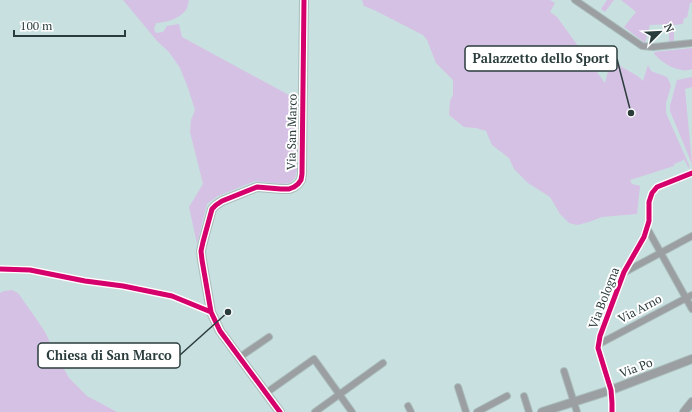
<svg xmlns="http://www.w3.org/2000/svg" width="692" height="412" font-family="'PT Serif',serif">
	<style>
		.green { fill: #d5c1e4 }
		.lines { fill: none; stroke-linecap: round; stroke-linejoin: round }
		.minor-casing { stroke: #abbebe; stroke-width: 8 }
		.tertiary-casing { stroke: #abbebe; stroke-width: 10 }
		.minor { stroke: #9b9fa1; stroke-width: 6 }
		.tertiary { stroke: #9b9fa1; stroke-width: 8 }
		.cycleway-casing { stroke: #fff; stroke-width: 8 }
		.cycleway { stroke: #d6006c; stroke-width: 5 }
		.labels { text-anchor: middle; stroke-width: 4; stroke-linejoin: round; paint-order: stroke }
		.street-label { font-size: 12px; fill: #2b3c3c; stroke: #fff }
		.leader { fill: none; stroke: #2b3c3c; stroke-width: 1.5 }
		.callout-dot { fill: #2b3c3c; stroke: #fff; stroke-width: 1.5 }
		.callout { fill: #fff; stroke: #2b3c3c; stroke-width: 1.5 }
		.callout-label { font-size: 13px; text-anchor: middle; font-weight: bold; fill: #2b3c3c }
	</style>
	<rect width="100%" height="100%" fill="#c9e0e0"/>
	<path class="green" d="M123,0H189C188,3 188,7 186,10C180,18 166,23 156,23L154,29L156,33L163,32L167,26L179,24L182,37L300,101L297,170L295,178L290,183L282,184L255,181L218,196L207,204L197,244L189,207L203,184L190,132L191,120L195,110L188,88L180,68L169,52L157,41Z
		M362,0H550L555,3L550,12L557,17L605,83L612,56C614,59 616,62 618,64C626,71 636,73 643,81L646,71L648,65L651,71L667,77L669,81L671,86L666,103V113L689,165V169L683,157L684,160L674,164V166L630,180L632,184L640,186L637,214L602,217L589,222L577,225L569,223L560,214L550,197L528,183L514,169L509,158L492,145L486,131L476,128L464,127L449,115L450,101L453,95V80L436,63L427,40L423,35L374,10L364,6Z
		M607,0H614L605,12L601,9Z
		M621,0H692V3H690L687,18H684L683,24L674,25V41L669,42V24L650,25L645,43L624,27L636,12Z
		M692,48V69C689,70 685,71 682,70C672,69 662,62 655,55L654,52Z
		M692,77V87L685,89L692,164L670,111V106L677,80Z
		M12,290L18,293L35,317L45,332L53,349L69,378L87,396L117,412H0V293L4,291Z"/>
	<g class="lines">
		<defs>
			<path id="minor" d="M575,0L642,46L653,47L692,43
				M647,228L692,309
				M0,269L30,270L85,281L123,286L172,296L211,312
				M625,272L692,236
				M599,344L692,295
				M240,357L269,337
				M564,371L577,412
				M458,387L466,412
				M266,393L314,359L352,412
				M524,396L529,412
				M408,406L411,412
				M315,412L383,363
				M477,412L507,396
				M612,412V403L611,390L598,348L600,336L624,272L644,237L649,221V202L652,193L657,187L692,173"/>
			<path id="tertiary" d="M280,412L220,331L211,312L202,260L201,251L203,242L212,209L216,205L222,201L257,187L281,189H289L294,187L298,184L301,180L302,174L304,0
				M542,412L611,390L692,359
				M684,412L692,402"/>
		</defs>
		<use href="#minor" class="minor-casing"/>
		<use href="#tertiary" class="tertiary-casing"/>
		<use href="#minor" class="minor"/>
		<use href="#tertiary" class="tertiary"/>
		<defs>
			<path id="cycleway" d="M0,269L30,270L85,281L123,286L172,296L211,312
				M280,412L220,331L211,312L202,260L201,251L203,242L212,209L216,205L222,201L257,187L281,189H289L294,187L298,184L301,180L302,174L304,0
				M612,412V403L611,390L598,348L600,336L624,272L644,237L649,221V202L652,193L657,187L692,173"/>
		</defs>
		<use href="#cycleway" class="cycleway-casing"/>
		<use href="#cycleway" class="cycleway"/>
	</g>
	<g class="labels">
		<g class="street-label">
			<text transform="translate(292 132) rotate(-89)" y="4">Via San Marco</text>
			<text transform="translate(604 298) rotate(-69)" y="4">Via Bologna</text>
			<text transform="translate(640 309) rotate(-28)" y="4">Via Arno</text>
			<text transform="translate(636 368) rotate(-21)" y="4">Via Po</text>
		</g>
	</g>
	<path class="leader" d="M631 113L617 59M228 312L180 355"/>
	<g class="callout-dot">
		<circle cx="631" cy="113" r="4"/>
		<circle cx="228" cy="312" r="4"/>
	</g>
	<g class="callout">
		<rect x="465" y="46" width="152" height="25" rx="4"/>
		<rect x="38" y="343" width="142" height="25" rx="4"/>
	</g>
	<g class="callout-label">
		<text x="541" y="63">Palazzetto dello Sport</text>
		<text x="109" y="360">Chiesa di San Marco</text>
	</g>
	<g transform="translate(660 32) rotate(66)" stroke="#ffffff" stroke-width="3" paint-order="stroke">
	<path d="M0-3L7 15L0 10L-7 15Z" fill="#2b3c3c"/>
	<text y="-6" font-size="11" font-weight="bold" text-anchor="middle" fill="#2b3c3c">N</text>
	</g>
	<path d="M14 30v6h111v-6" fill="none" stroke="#2b3c3c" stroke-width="2"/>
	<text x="20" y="30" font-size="12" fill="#2b3c3c" stroke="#ffffff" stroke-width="3" paint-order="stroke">100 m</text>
</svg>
